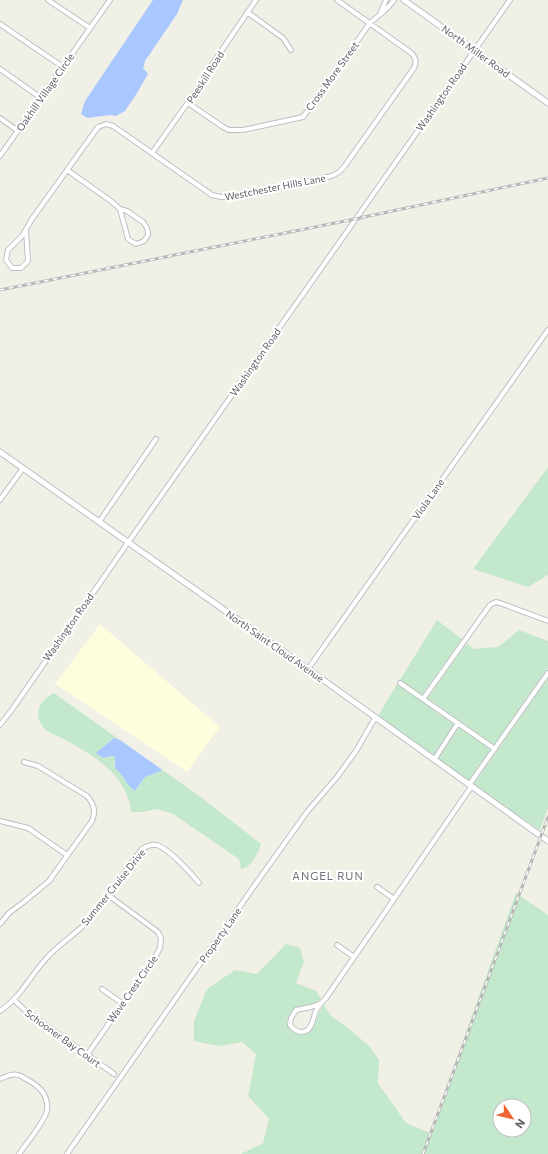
<svg xmlns="http://www.w3.org/2000/svg" width="548" height="1154" font-family="Commissioner,sans-serif">
	<style>
		.commercial { fill: #fefdde }
		.green { fill: #c4e8cb; fill-rule: evenodd }
		.water { fill: #a9c8ff }
		.lines { fill: none; stroke-linecap: round; stroke-linejoin: round }
		.minor-casing { stroke: #bebfc5; stroke-width: 6 }
		.tertiary-casing { stroke: #bebfc5; stroke-width: 7 }
		.minor { stroke: #fff; stroke-width: 4 }
		.tertiary { stroke: #fff; stroke-width: 5 }
		.rail-casing { stroke: #b7b8b8; stroke-width: 3 }
		.rail { stroke: #fff; stroke-width: 1.5; stroke-dasharray: 4.5; stroke-linecap: butt }
		.labels { text-anchor: middle; stroke-width: 4; stroke-linejoin: round; paint-order: stroke }
		.street-label { font-size: 10px; fill: #5e6167; stroke: #fff }
		.neighbourhood-label { font-size: 11px; letter-spacing: 1px; fill: #6f7279; stroke: #fff }
	</style>
	<rect width="100%" height="100%" fill="#f1f0e7"/>
	<path class="commercial" d="M100,624L220,727L187,772L55,684Z"/>
	<path class="green" d="M548,467V575L528,587L473,569Z
		M437,620L462,639L422,695L400,680Z
		M519,630L548,641V668L494,745L427,698L467,643L474,649L498,647Z
		M548,678V808L540,830L473,785Z
		M397,684L454,724L433,756L378,716Z
		M54,693L120,740L114,738C107,742 105,748 98,751L108,758L113,756L115,757L114,765L132,789H137L145,777L161,771V769L202,798L261,844C257,854 253,866 241,869L240,861L236,857L173,814L157,809L142,812H131C128,778 98,758 71,743C63,738 53,735 46,730C32,717 38,701 54,693Z
		M459,727L491,749L469,781L438,759Z
		M516,893L548,915V1154H241L263,1143L269,1119L248,1096L256,1054L242,1042L219,1046L194,1041V1021L207,989L235,970L257,974L286,944L300,948L304,962L296,983L316,991L321,999L310,1005L294,1009C290,1013 287,1018 287,1023C287,1031 299,1037 306,1034C317,1029 316,1013 324,1005L331,1016L348,1028L370,1047L379,1060L378,1083L406,1123L430,1133ZM500,1106H524V1130H500Z"/>
	<path class="water" d="M153,0H183L177,14L145,61L143,68L148,74L137,93L125,111L116,116L110,115L87,118L81,114L85,101Z
		M114,738L120,740L161,769V771L145,777L135,791C126,785 123,774 115,768V757L113,756L103,758L96,753C99,751 111,740 114,738Z"/>
	<g class="lines">
		<defs>
			<path id="minor" d="M48,0L90,28
				M247,12L283,38L291,50
				M380,14L386,0
				M0,24L63,67
				M0,69L41,98
				M188,103L223,127L229,130H243L303,117L370,23C379,15 387,10 394,0
				M0,118L18,131
				M152,153L206,77L207,72L256,0
				M0,156L110,0
				M67,170L111,201L120,209L127,211L143,222L147,228L148,232V235L144,241L136,244L128,239L120,209
				M26,230L28,261L21,268H12L6,260L8,250L22,236L32,219L98,127L106,124L113,126L212,195L221,197H231L332,176L339,172L344,167L414,68C417,62 416,57 410,52L337,0
				M0,500L23,468
				M99,522L156,439
				M308,669L548,330
				M400,683L495,749
				M423,699L490,605L496,602L500,603L548,621
				M0,725L11,711L120,554L510,0
				M434,760L458,723
				M469,785L548,673
				M0,821L28,828L67,855
				M377,887L394,899
				M0,924L9,913L25,901L49,881L92,821C96,811 94,804 87,796L38,766L24,762
				M337,945L354,957
				M102,989L123,1004
				M14,1000L26,1011L114,1074
				M321,1003L311,1007L296,1010L291,1018L290,1025C297,1034 308,1035 312,1023C314,1019 314,1015 316,1011C318,1006 322,1002 326,998L471,787
				M0,1011C20,998 29,978 44,961C58,944 77,934 91,918C110,896 124,871 142,849C147,846 152,844 157,845C169,849 191,873 199,883
				M87,1055L154,959L160,948L161,938L158,932L108,895
				M0,1079C5,1077 12,1073 18,1075C20,1075 24,1078 26,1079C38,1085 49,1094 47,1110C46,1120 26,1144 19,1154
				M67,1154L257,882L307,812L337,777L356,751L375,718"/>
			<path id="tertiary" d="M404,0L548,103
				M0,452L308,669L548,841"/>
		</defs>
		<use href="#minor" class="minor-casing"/>
		<use href="#tertiary" class="tertiary-casing"/>
		<use href="#minor" class="minor"/>
		<use href="#tertiary" class="tertiary"/>
		<defs>
			<path id="rail" d="M0,290L355,219L548,178
				M423,1154L548,817"/>
		</defs>
		<use href="#rail" class="rail-casing"/>
		<use href="#rail" class="rail"/>
	</g>
	<g class="labels">
		<g class="street-label">
			<text transform="translate(476 51) rotate(36)" y="4">North Miller Road</text>
			<text transform="translate(332 76) rotate(-54)" y="4">Cross More Street</text>
			<text transform="translate(205 77) rotate(-57)" y="4">Peeskill Road</text>
			<text transform="translate(45 92) rotate(-55)" y="4">Oakhill Village Circle</text>
			<text transform="translate(441 97) rotate(-55)" y="4">Washington Road</text>
			<text transform="translate(275 187) rotate(-11)" y="4">Westchester Hills Lane</text>
			<text transform="translate(255 362) rotate(-55)" y="4">Washington Road</text>
			<text transform="translate(428 499) rotate(-55)" y="4">Viola Lane</text>
			<text transform="translate(68 627) rotate(-55)" y="4">Washington Road</text>
			<text transform="translate(275 646) rotate(35)" y="4">North Saint Cloud Avenue</text>
			<text transform="translate(113 887) rotate(-51)" y="4">Summer Cruise Drive</text>
			<text transform="translate(220 935) rotate(-55)" y="4">Property Lane</text>
			<text transform="translate(132 989) rotate(-55)" y="4">Wave Crest Circle</text>
			<text transform="translate(63 1038) rotate(36)" y="4">Schooner Bay Court</text>
		</g>
		<g class="neighbourhood-label">
			<text x="328" y="880">ANGEL RUN</text>
		</g>
	</g>
	<g transform="translate(512 1118) rotate(125)"><circle r="19" fill="#ffffff" stroke="#bfc0c2"/>
	<path d="M0-3L7 15L0 10L-7 15Z" fill="#ec6532"/>
	<text y="-6" font-size="11" font-weight="bold" text-anchor="middle" fill="#5e6167">N</text>
	</g>
</svg>
